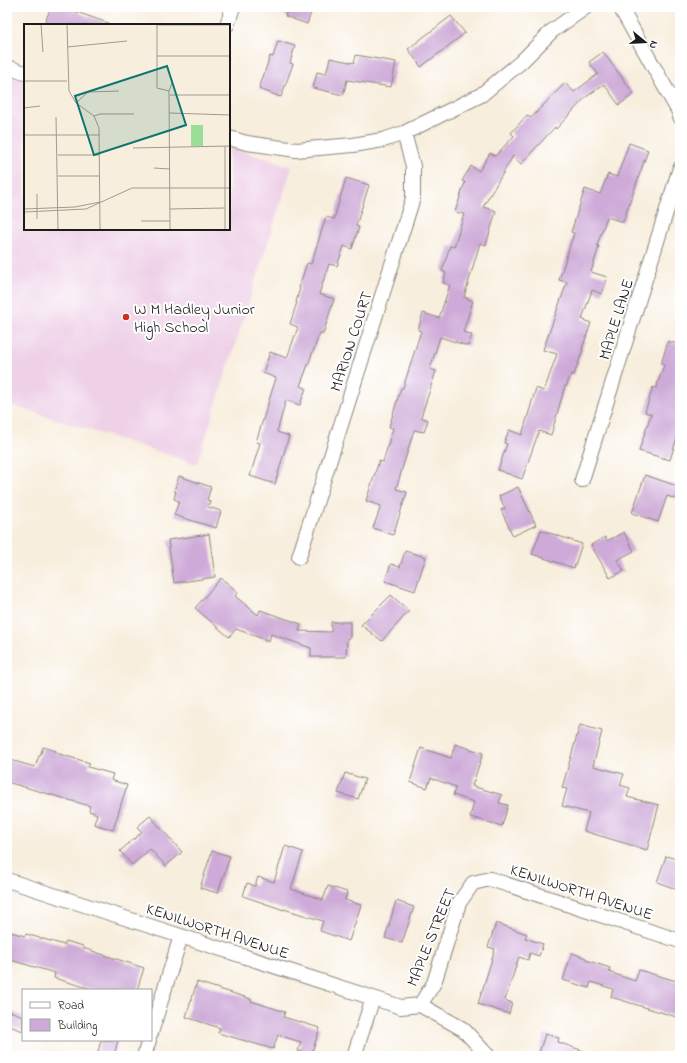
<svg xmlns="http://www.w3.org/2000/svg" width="687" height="1063" font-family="'Indie Flower',sans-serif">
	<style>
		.built { fill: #eed0e7 }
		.building { fill: #ceaad8 }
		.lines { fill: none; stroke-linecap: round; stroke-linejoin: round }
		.minor-casing { stroke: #8a857c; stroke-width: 16 }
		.minor { stroke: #fff; stroke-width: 14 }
		.poi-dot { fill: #c8321e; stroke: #fff; stroke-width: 1.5 }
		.labels { text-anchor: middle; stroke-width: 4; stroke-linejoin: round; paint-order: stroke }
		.poi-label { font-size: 16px; fill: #1c1c1c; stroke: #fff; text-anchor: start }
		.street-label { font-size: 16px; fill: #1c1c1c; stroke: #fff }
		.inset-road { fill: none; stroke: #a09a90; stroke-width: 1 }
		.view { fill: #0f766e; fill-opacity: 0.15; stroke: #0f766e; stroke-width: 2 }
		.inset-edge { fill: none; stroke: #1c1c1c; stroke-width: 2 }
	</style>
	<rect width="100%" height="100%" fill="#fff"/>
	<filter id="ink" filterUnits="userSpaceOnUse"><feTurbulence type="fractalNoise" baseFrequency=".025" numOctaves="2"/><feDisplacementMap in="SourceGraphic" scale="8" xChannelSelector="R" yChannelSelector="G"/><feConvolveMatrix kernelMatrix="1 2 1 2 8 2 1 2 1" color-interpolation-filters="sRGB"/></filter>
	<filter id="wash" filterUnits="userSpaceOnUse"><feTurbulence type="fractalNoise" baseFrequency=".012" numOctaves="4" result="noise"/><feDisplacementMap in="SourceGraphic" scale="16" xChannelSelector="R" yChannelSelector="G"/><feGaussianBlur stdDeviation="0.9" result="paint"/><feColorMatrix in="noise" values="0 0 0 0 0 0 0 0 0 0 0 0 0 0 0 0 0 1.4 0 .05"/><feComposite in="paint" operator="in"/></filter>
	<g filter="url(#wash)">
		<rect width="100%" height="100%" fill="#f8eedd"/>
		<path class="built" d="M7,75L25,81V229H229V147L292,167L197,464L7,404Z"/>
		<g id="blocks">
			<path class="building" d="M51,7H72L71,10L108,23L107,25H44Z
				M288,7H313L307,24L285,16Z
				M451,16L465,33L421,67L408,49Z
				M278,41L295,46L290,63L293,64L281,97L259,89L270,56L273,57Z
				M603,52L634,94L619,105L604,84L586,97L556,129L555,127L521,164L513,156L483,207L496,211L486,245L480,243L464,297L473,301L463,332L472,335L468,346L440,337L430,369L436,371L421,417L428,420L424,432L414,430L396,489L407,492L393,535L373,528L381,506L366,501L379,461L383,462L393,428L389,427L401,388H403L421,331L418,330L423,313L439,318L450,285L443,283L446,273L442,271L450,246L454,247L464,214L455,212L465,182L462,181L471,166L479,171L490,153L495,156L514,136L511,133L527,115L531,118L565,83L574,92L598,74L589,62Z
				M356,55L396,62L391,87L347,80L343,95L313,88L317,72L326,74L330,58L354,63Z
				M629,143L648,150L623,222L607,217L597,245L599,246L591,272L607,277L602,294L592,290L582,319L591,323L582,349H583L574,375L571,374L566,387L565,386L551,435L539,431L522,479L498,470L507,444L504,443L509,430L522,435L536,388L544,391L557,354L543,350L567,282L559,280L574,233L571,232L585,189L600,194L608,174L617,177Z
				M346,178L369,185L356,226L359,227L352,249L344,246L337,266L329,264L319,294L334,299L323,334L320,333L300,386L306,388L300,405L286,400L277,432L289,436L275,484L250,476L260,443L256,442L276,378L263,373L270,352L287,358L298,327L290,324L297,302H296L300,288L299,287L307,263L311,264L326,217L334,219Z
				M668,341L680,345V428L670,460L639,451L651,414L645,412L653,387L656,388L664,365L661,364Z
				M645,475L680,487V500L667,496L658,522L632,513Z
				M179,476L211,487L207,500L210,501L208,507L221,511L216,528L174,515L179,501L174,499L176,491H174Z
				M518,487L536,525L513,536L501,510L505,508L499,496Z
				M541,530L582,544L574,568L532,554Z
				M624,532L634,551L617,560L624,571L610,578L591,545L605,537L607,541Z
				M209,534L215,577L174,583L168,540Z
				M405,551L426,557L415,591L385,581L391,564L400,567Z
				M221,578L238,592L235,596L258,615L260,610L301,624L299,631L331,632V622H350V638H347L346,657H311V648L271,634L269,641L236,629L229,637L195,608Z
				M391,595L409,611L382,641L361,625Z
				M580,725L602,731L593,766L624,774L620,785L630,788L627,797L659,805L647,850L584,831L589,813L562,806L567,789L562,788Z
				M455,744L483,753L472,786L502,795L499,803L508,805L502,826L470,817L474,802L453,795L456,787L431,778L427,788L410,782L421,748L451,758Z
				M43,747L56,751V753L90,763L88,767L113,774L111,780L127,785L113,830L94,824L97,814L89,811L90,806L7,782V759L35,767L39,756H40Z
				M345,773L365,779L358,799L338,793Z
				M150,816L182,852L166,866L150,849L132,865L120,851L142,832L137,827Z
				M285,846L303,852L291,889L323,900L328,886L347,892L345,900L361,905L349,941L320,931L323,921L284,909V910L243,896L247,883L255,886L258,877L274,882Z
				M212,851L230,856L218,893L200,888Z
				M666,856L680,860V877L676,889L657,882Z
				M396,901L414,907L402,943L385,938Z
				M496,923L527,934L525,938L543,944L539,956L530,953L528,960L519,957L505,1000L512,1003L509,1014L478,1004L495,949L488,947Z
				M7,931L25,936L26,934L64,945L66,941L83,946V948L144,968L137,990H95L54,978L55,973L7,959Z
				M572,953L586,958V960L610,968L609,972L635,981L639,970L680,982V1018L611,997L613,989L591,982L589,988L563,980Z
				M197,982L251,999V1001L285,1012L283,1017L320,1028L311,1055L298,1051L301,1042L278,1035L273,1049L218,1033L220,1028L186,1017Z
				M7,1010L23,1016V1031L7,1025Z
				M545,1034L559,1038L558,1042L592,1054L591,1056H538Z
				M101,1040H118L114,1056H97Z"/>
		</g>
	</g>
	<g filter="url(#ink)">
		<use href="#blocks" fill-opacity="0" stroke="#8a857c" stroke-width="1"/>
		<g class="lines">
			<defs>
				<path id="minor" d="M620,7L679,112L680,117
					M227,25L233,7
					M7,67L25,73
					M229,138L247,143L296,150L353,145L383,140L404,133L481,95L521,62L552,31L586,7
					M582,480L680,168
					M299,557L413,198V166L404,133
					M7,880L401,1007L420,1005
					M420,1005L434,983L459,903L473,883L490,879L680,941
					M420,1005L463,1029L488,1056
					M151,1033L181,936
					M144,1056L149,1040
					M354,1056L373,998"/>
			</defs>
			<use href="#minor" class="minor-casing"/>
			<use href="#minor" class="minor"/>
		</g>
	</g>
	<circle class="poi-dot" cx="126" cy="317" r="4"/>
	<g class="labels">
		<g class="poi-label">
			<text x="134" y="314">W M Hadley Junior<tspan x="134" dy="18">High School</tspan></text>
		</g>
		<g class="street-label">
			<text transform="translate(615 319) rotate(-73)" y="6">MAPLE LANE</text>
			<text transform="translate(350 341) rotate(-72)" y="6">MARION COURT</text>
			<text transform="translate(582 891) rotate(18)" y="6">KENILWORTH AVENUE</text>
			<text transform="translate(218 930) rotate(18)" y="6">KENILWORTH AVENUE</text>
			<text transform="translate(430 937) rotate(-68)" y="6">MAPLE STREET</text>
		</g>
	</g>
	<g transform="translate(24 24)">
		<rect width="206" height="206" fill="#f8eedd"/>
		<path d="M167,101H179V122H167Z" fill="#9bdf96"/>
		<path class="inset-road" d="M17,0L19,28M43,0L45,67L52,79L70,92L75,104L76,206M133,0V64L145,67M133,1H206M43,23L103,17M133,32H206M0,57H43M146,71H206M52,79L64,68L95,67M0,84L16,82M146,89L206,91M70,92L76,90H110M32,93L34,206M0,111H76M201,122V206M109,124L206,122M34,131H76M130,144L146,145M34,152H76M13,170V195M0,185L51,183L76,178M146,185L201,184M0,188L62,185L108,164H206M117,197H146M146,206L145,67L148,59"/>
		<path class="view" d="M143,42L162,101L70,131L51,72Z"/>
		<rect width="206" height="206" class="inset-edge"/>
	</g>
	<rect width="687" height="1063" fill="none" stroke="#fff" stroke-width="24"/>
	<rect x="22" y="989" width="130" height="52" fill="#ffffff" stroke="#a4a4a4"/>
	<rect x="30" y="1002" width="20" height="6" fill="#ffffff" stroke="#a4a4a4"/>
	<text x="58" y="1009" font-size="12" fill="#1c1c1c">Road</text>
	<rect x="30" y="1019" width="20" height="12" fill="#ceaad8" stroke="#a4a4a4"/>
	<text x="58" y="1029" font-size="12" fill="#1c1c1c">Building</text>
	<g transform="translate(645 42) rotate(108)" stroke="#ffffff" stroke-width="3" paint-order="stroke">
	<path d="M0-3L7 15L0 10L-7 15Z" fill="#1c1c1c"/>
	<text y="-6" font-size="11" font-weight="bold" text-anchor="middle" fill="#1c1c1c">N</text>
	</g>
</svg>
